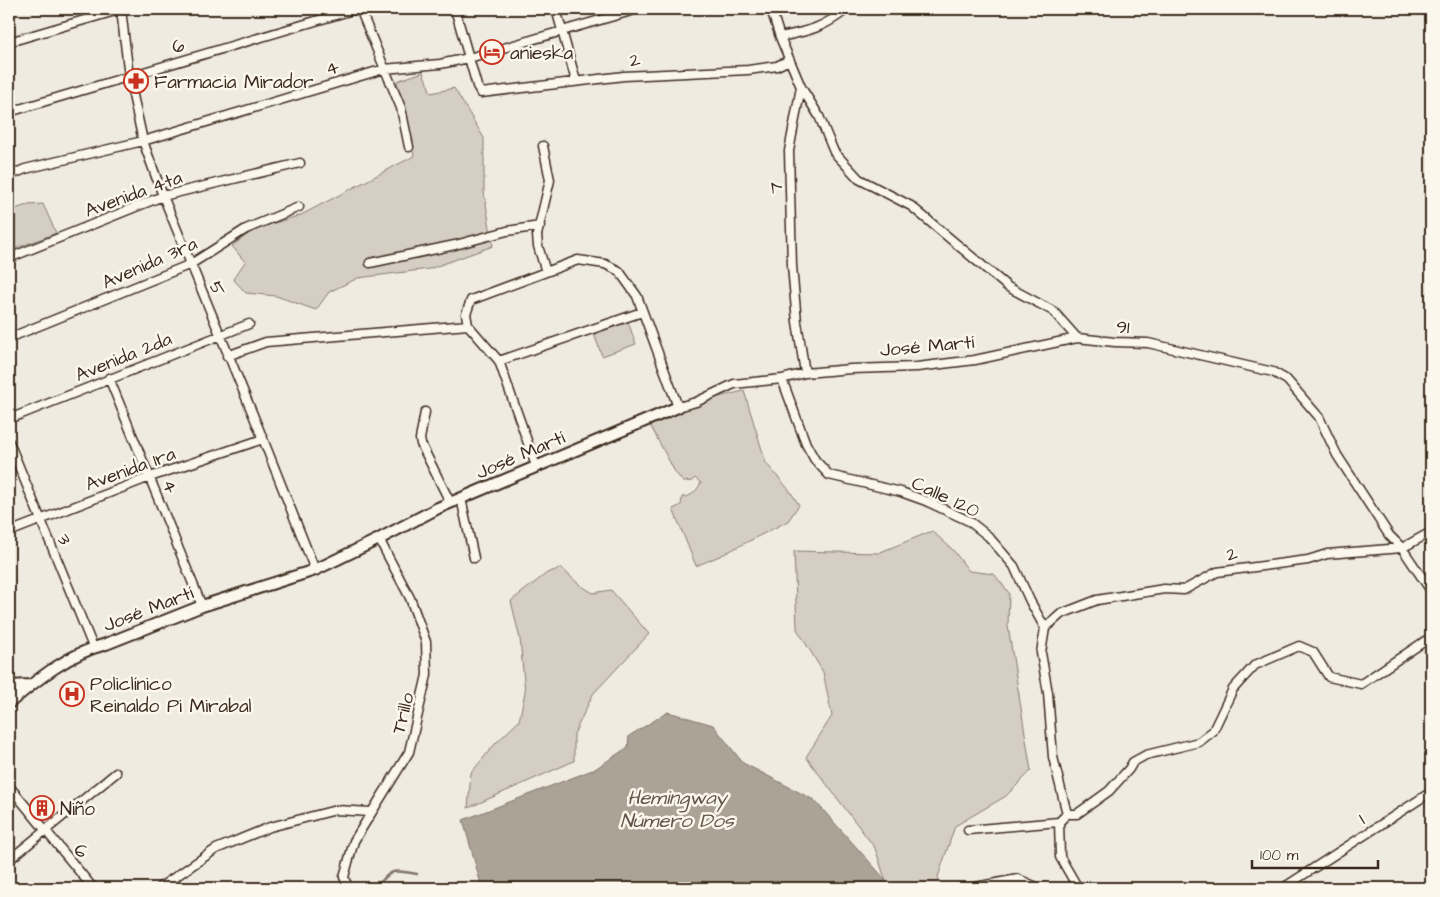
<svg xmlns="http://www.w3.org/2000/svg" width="1440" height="897" font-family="'Architects Daughter',sans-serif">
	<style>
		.green { fill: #d5cec3; stroke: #887c70 }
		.water { fill: #aca397; stroke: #7f7367 }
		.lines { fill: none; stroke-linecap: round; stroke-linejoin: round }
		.stream { stroke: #7f7367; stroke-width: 2.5 }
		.minor-casing { stroke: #3b2a1e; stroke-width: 11 }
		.tertiary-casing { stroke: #3b2a1e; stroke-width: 14 }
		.minor { stroke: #fbf7ec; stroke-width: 8 }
		.tertiary { stroke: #fbf7ec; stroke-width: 10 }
		.labels { text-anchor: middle; stroke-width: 5; stroke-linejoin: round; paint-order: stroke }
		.street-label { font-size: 19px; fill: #3b2a1e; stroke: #fbf7ec }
		.poi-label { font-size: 19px; fill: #3b2a1e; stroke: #fbf7ec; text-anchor: start }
		.water-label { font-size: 20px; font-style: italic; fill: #635448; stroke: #fbf7ec }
	</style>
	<rect width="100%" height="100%" fill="#f0ebe0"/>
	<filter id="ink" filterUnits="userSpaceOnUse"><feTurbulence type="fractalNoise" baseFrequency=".02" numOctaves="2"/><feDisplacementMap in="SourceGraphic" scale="10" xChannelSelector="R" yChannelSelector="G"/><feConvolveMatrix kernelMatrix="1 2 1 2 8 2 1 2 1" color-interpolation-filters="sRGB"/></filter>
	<g filter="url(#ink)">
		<path class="green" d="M423,72L431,93L454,88L484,138V192L493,246L429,269L358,278L329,292L316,310L276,296L246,293L233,279L245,262L232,246L255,229L301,215L414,156L397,81Z
			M43,204L56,233L9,251V211L27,205Z
			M628,322L636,344L602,356L594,334Z
			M744,391L766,463L790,491L799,505L788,521L722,555L696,566L673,509L681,505L682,497C692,497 696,491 701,483L695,478L692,481L683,482L675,472L650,425L652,422L696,402Z
			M932,531L953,550L969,571L994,574L1009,593L1008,626L1031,771L1006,796L955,826L938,877L941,888H888L875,848L806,757L832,716L823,672L797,629L794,551L878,553Z
			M561,568L580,585L593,593L611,590L649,634L593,694L574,734V761L468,808L471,773L495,744L519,721L525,692L520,639L511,601L547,573Z"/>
		<path class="water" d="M668,712L713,725L743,763L814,800L884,878L888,888H482L463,820L595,769L628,747L629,736Z"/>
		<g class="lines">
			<path class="stream" d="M376,888C390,869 394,869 417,874"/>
			<defs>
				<path id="minor" d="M121,9L129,77L143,141L163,196L263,439L315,570
					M360,9L401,108L409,147
					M455,9L477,86L481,93L624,76L748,70L777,66L789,60
					M556,9L576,81
					M771,9L780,37L801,87L819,116L834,152L859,179L911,206L1008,287L1053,311L1077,338
					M780,37C809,31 823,28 847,9
					M9,42L122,9
					M801,87L789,151L792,266L797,322L805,373
					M9,112L356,9
					M543,146L550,180L537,235L538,246L546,272
					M9,176L25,169L143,141L384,69L440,64L469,58L638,9
					M9,258L163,196L300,163
					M370,263L455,245L507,231L540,226
					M9,338L191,264L246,229L299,207
					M227,356L266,342L468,325
					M499,361L642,312
					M109,378L202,606
					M782,379L806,444L815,460L829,475L901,492L926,501L969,521L988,536L1014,566L1030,601L1045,628L1041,653L1048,693L1053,757L1067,814L1059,822L1060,857L1078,888
					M425,412L420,439L421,444L450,502
					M9,419L249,324
					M9,442L93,647
					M536,466L499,361L468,325L466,314L471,300L578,260L605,264L619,271L637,296L678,407L696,402L734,384L782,379L805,373L851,369L917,367L975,360L1077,338L1115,342L1148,343L1273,372L1287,380L1319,417L1337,455L1389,535L1402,548L1431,591
					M461,498L474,558
					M9,532L150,477L263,439
					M1045,628L1061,614L1097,600L1164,589L1184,590L1217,572L1308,560L1327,554L1402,548L1431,532
					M9,786L93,888
					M1067,814H1077L1109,791L1129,769L1133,762L1146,755L1199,742L1213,731L1233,689L1255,665L1299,646L1313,652L1329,677L1361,684L1431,637
					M968,830L1059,822
					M9,860L116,773
					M159,888L216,849L270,827L336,810L371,812
					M348,888L344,877L354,841L409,752L427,675L426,642L410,598L379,539
					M970,888L1018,879L1039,888
					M1283,888L1431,792"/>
				<path id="tertiary" d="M9,686L30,685
					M9,703C38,679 68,654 106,644L202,606L315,570L379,539L438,508L678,407"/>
			</defs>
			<use href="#minor" class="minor-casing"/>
			<use href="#tertiary" class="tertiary-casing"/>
			<use href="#minor" class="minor"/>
			<use href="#tertiary" class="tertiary"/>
		</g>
	</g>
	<defs>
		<symbol id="hotel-ring" viewBox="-11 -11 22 22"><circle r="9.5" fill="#fbf7ec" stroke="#c8321e" stroke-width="1.5"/><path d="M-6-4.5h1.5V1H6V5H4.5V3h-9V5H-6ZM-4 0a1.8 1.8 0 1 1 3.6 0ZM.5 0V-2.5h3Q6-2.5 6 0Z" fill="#c8321e"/></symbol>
		<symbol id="pharmacy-ring" viewBox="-11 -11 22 22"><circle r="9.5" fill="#fbf7ec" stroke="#c8321e" stroke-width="1.5"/><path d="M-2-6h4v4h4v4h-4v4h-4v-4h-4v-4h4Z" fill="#c8321e"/></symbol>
		<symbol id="hospital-ring" viewBox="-11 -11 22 22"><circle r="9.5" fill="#fbf7ec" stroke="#c8321e" stroke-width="1.5"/><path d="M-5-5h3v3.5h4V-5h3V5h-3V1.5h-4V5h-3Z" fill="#c8321e"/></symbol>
		<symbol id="building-ring" viewBox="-11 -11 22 22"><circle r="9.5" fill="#fbf7ec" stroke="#c8321e" stroke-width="1.5"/><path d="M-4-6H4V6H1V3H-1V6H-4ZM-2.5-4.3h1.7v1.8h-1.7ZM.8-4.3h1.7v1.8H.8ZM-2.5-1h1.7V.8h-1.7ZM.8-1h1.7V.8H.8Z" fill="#c8321e"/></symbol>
	</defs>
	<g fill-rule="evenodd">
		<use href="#hotel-ring" x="478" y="38" width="28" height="28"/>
		<use href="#pharmacy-ring" x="122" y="67" width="28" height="28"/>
		<use href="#hospital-ring" x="58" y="680" width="28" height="28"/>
		<use href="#building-ring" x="28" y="794" width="28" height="28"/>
	</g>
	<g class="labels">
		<g class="street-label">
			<text transform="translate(178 45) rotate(-17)" y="7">6</text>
			<text transform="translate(635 59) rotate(-3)" y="7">2</text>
			<text transform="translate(332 67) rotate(-17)" y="7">4</text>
			<text transform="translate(775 188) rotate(-92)" y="7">7</text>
			<text transform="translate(133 193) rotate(-20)" y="7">Avenida 4ta</text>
			<text transform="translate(149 262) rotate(-24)" y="7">Avenida 3ra</text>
			<text transform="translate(218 288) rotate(69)" y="7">5</text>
			<text transform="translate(1123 326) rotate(3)" y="7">91</text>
			<text transform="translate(927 345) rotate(-5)" y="7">José Martí</text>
			<text transform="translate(123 356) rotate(-22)" y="7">Avenida 2da</text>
			<text transform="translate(520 454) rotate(-23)" y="7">José Martí</text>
			<text transform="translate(130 468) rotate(-20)" y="7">Avenida 1ra</text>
			<text transform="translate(171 486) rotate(68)" y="7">4</text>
			<text transform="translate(946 496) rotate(25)" y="7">Calle 120</text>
			<text transform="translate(65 539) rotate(67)" y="7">3</text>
			<text transform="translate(1232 553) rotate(-8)" y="7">2</text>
			<text transform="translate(148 608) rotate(-21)" y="7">José Martí</text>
			<text transform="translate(402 713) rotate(-76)" y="7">Trillo</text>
			<text transform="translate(1361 818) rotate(-33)" y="7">1</text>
			<text transform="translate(82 850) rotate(50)" y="7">6</text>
		</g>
		<g class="poi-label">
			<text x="510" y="59">anieska</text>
			<text x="154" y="88">Farmacia Mirador</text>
			<text x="90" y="690">Policlínico<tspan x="90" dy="22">Reinaldo Pi Mirabal</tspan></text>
			<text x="60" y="815">Niño</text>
		</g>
		<g class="water-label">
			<text x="677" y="804">Hemingway<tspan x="677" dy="23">Número Dos</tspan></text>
		</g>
	</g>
	<rect width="1440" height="897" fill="none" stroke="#fbf7ec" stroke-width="30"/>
	<rect x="15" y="15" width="1410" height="867" fill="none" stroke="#3b2a1e" stroke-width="2" filter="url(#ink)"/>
	<path d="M1252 860v8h126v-8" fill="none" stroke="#3b2a1e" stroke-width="2.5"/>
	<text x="1260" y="860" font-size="15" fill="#3b2a1e" stroke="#fbf7ec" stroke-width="4" paint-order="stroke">100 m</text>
</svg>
